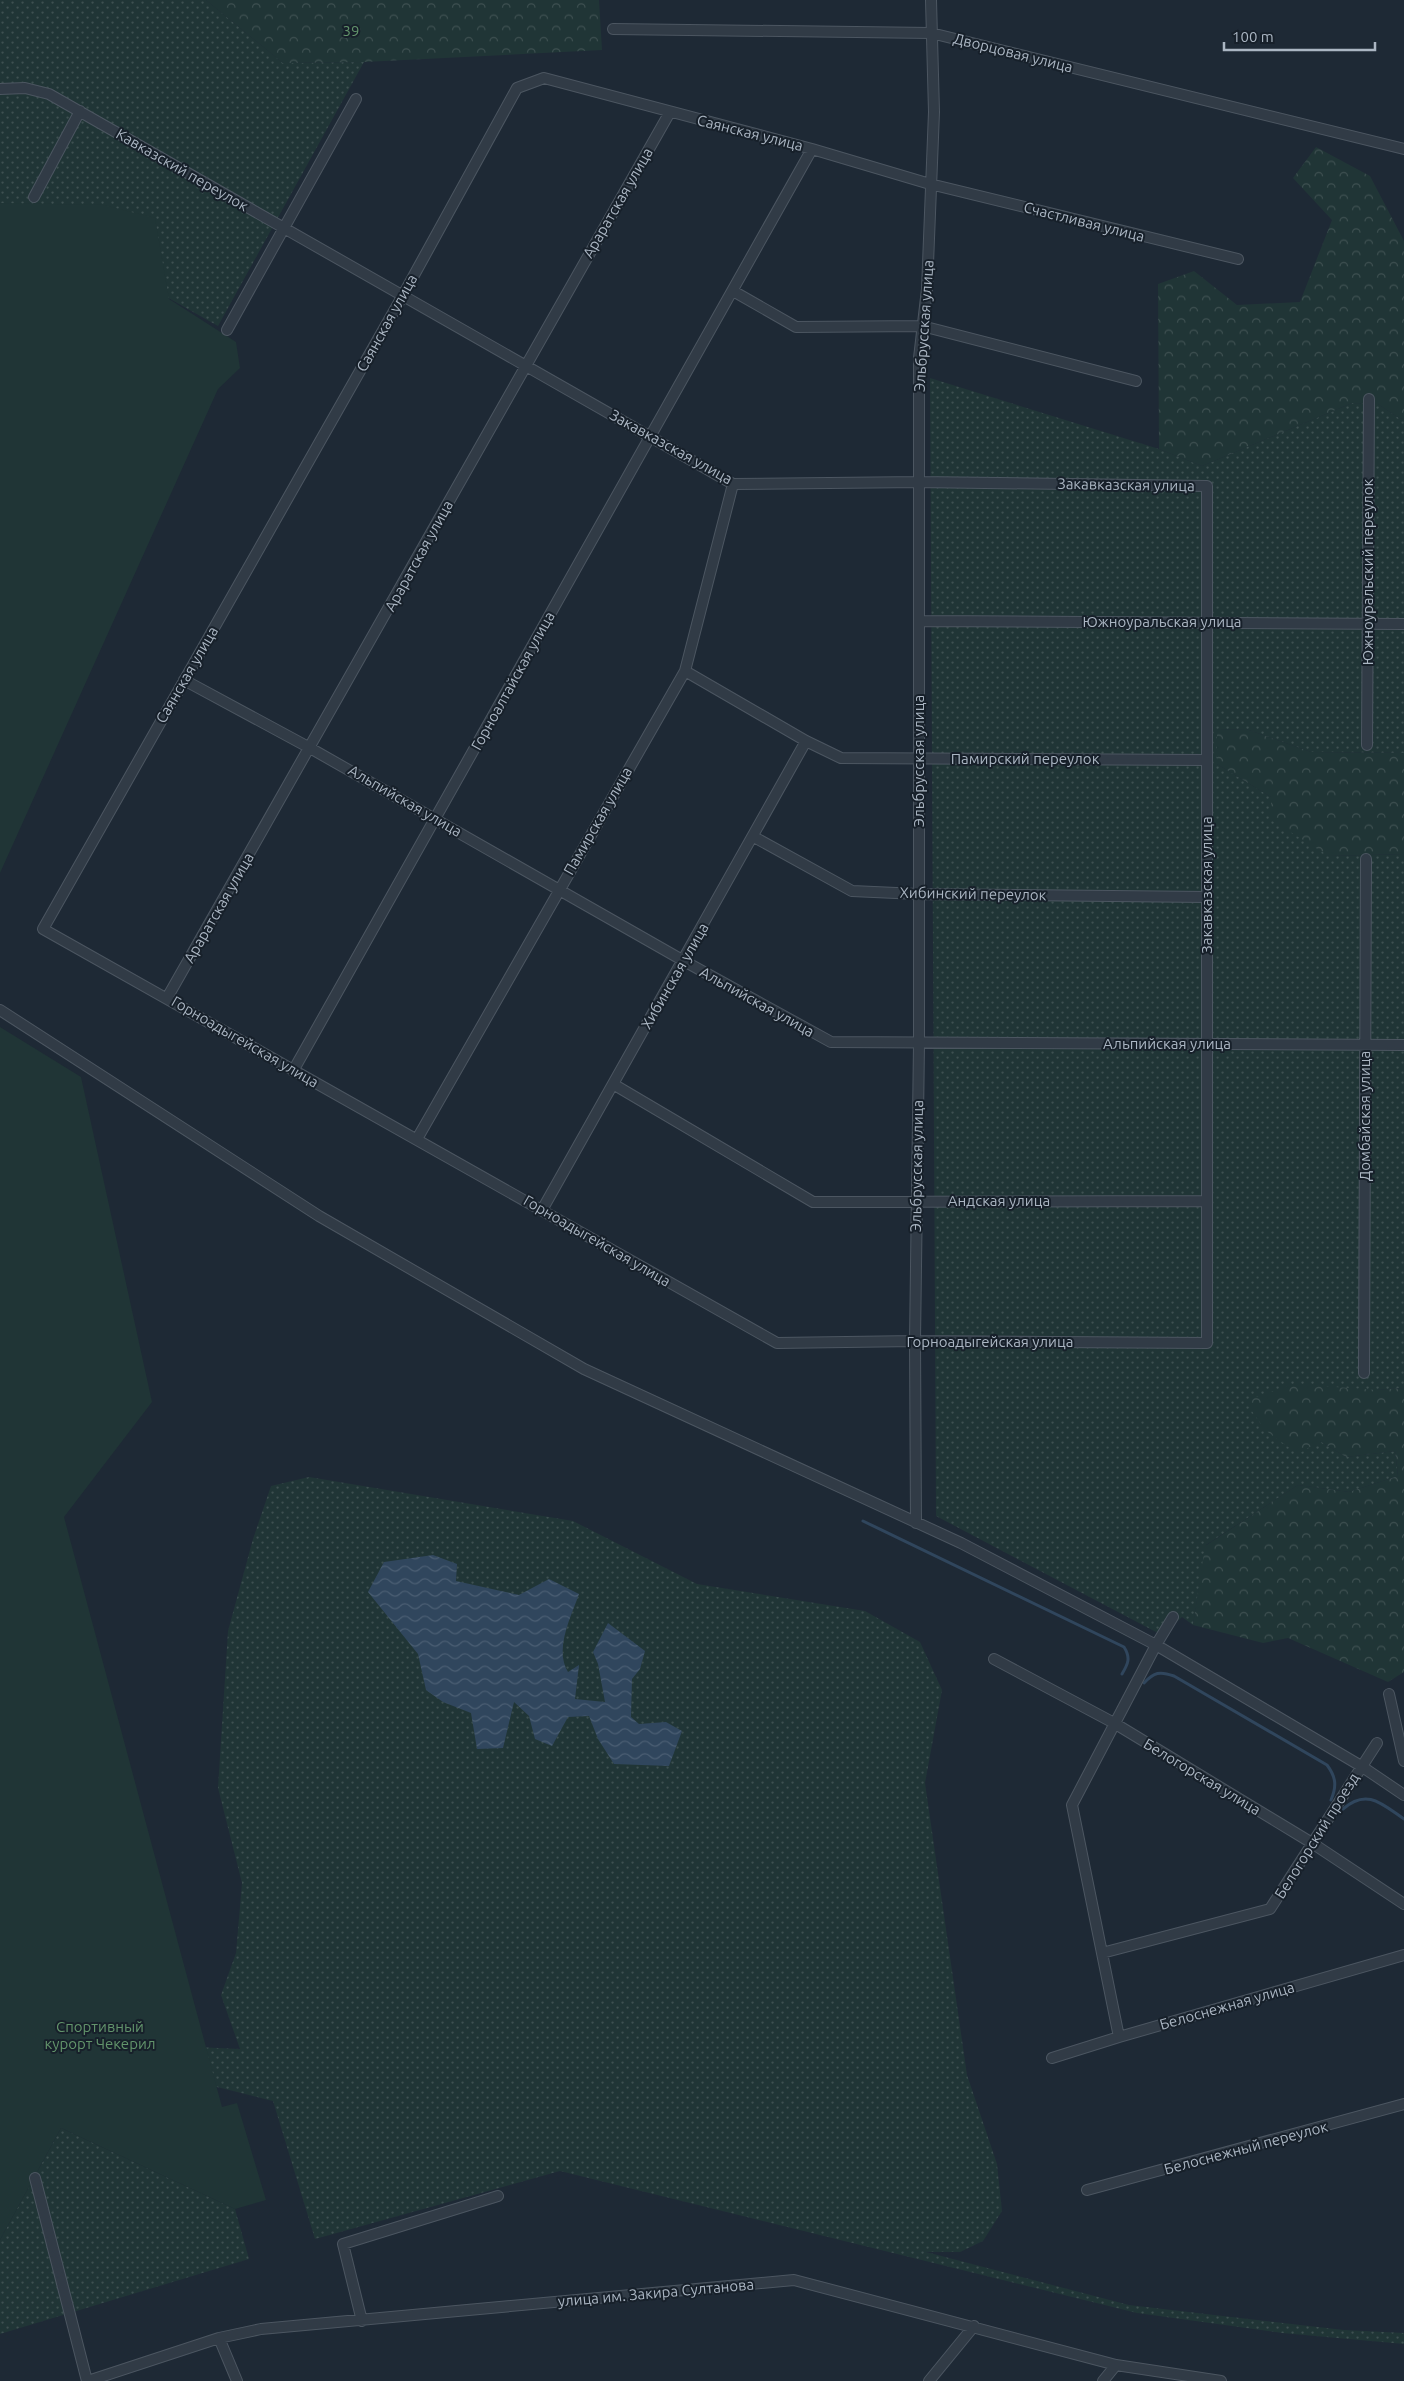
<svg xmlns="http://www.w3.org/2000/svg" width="1404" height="2381" font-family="Ubuntu,sans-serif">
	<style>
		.grass { fill: url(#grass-dots) }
		.forest { fill: url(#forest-crowns) }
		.park { fill: #203536 }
		.water { fill: url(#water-waves) }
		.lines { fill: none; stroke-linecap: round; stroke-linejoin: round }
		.stream { stroke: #30465d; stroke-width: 3 }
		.street-casing { stroke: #4c5661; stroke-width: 12 }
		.street { stroke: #313b46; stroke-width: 10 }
		.labels { text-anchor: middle; stroke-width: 4; stroke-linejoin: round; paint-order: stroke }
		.park-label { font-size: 15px; fill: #62946b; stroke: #17202a }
		.street-label { font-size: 15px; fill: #abb6c3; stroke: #17202a }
	</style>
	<defs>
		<pattern id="grass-dots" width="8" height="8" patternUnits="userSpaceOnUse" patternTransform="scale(1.25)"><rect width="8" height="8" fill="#203536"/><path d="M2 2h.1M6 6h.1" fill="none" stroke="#3e5051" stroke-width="1.8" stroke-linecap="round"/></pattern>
		<pattern id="forest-crowns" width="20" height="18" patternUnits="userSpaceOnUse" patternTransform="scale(1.25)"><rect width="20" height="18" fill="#203536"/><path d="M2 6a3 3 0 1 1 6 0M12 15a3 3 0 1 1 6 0" fill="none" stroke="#3e5051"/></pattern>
		<pattern id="water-waves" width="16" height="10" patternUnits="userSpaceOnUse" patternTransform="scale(1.25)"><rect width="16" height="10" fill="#30465d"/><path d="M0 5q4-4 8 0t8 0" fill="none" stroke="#4b5e73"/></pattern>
	</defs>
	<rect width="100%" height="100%" fill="#1e2935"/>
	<path class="grass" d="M0,0H206L283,63L364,62L218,326L0,203Z
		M930,378L1159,449L1202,466L1352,403L1378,404L1399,418L1404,419V753L1311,752L1246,729L1217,730V764L1271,797L1329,856L1404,854V1388L1377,1390L1320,1441L1346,1457L1395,1451L1398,1476L1349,1492L1298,1485L1206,1545L1193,1625L1182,1617L1169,1629L1156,1632L936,1516Z
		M309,1477L573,1521L697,1584L865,1611L920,1642L942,1690L925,1783L967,2075L997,2164L1002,2211L983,2241L960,2252H926L1129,2305L1344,2330L1404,2333V2344L1282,2333L1137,2313L560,2171L315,2239L273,2101L153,2071L152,2045L240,2049L221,1995L236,1953L242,1883L218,1788L228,1631L253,1539L271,1486Z
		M61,2128L235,2209L249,2259L0,2334V2240Z"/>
	<path class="forest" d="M206,0H599L602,50L364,62L283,63Z
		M1316,147L1370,176L1404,241V419L1399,418L1378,404L1352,403L1202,466L1159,449L1158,284L1194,271L1237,305L1300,302L1332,220L1293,178Z
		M1246,729L1311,752L1404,753V854L1329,856L1271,820V797L1217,764V730Z
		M1293,1384L1377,1390L1404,1388V1672L1388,1682L1288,1638L1263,1643L1193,1625L1205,1546L1298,1485L1349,1492L1398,1476L1395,1451L1346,1457L1320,1441L1298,1454L1265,1430L1245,1401Z"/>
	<path class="park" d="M0,203L103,205L155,218L169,299L236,342L240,368L218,389L0,873Z
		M0,1027L81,1077L152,1402L64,1517L222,2107L237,2103L266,2200L235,2209L61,2128L0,2240Z"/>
	<path class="water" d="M433,1555L457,1564L456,1581L519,1595L549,1579L579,1594C571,1617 554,1649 568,1672L579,1665L575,1699L605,1702L598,1664L593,1652L608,1623L645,1651L640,1669L632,1679L631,1717L639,1724L666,1722L682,1731L669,1766L614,1764L598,1739L589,1716L568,1717L552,1746L535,1739L529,1716L514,1702L503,1748L477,1749L471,1713L443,1702L426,1690L418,1654L368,1592L384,1562Z"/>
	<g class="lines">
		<path class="stream" d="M863,1521L1124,1647C1131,1658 1128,1664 1122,1674
			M1144,1683C1154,1672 1160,1671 1174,1676L1327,1765C1336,1777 1337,1786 1331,1800
			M1343,1809C1367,1788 1382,1804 1404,1819"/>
		<defs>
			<path id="street" d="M613,29L931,33L1404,149
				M0,89L25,88L49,94L733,484L919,482L1207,486V1343L915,1341L777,1343L43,929L402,297L517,88L544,78L812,149L930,184L1238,259
				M34,197L80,111
				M733,291L796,327L922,326L1136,381
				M227,330L356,99
				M920,621L1404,624
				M685,671L806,741L841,758L1207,760
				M184,680L310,748L684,961L831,1042L1404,1045
				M1367,745L1369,399
				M754,837L852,891L918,894L1207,897
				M167,998L670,112
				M0,1010L319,1216L584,1369L961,1543L1156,1645L1361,1766L1404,1795
				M293,1071L812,149
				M613,1084L813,1202L1207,1201
				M417,1139L685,671L733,484
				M542,1210L806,741
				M1364,1373L1366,859
				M916,1523L915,1341L919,1044V358L927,289L934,112L931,0
				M994,1659L1114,1723L1312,1843L1404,1904
				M1389,1694L1404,1761
				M1102,1953L1270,1909L1377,1743
				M1119,2037L1072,1805L1156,1645L1173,1617
				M1052,2058L1119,2037L1404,1955
				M35,2178L87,2381
				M1087,2190L1404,2104
				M362,2321L343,2244L498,2196
				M219,2338L237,2381
				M88,2381L219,2338L261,2329L794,2280L1116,2365L1221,2381
				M929,2381L974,2326
				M1103,2381L1116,2365"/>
		</defs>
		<use href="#street" class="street-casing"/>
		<use href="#street" class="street"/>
	</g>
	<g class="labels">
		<g class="park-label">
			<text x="351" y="36">39</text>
			<text x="100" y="2032">Спортивный<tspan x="100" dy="17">курорт Чекерил</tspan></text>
		</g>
		<g class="street-label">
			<text transform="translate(1013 53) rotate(14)" y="5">Дворцовая улица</text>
			<text transform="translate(750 133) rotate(14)" y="5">Саянская улица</text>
			<text transform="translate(182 170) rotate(30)" y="5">Кавказский переулок</text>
			<text transform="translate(618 203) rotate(-60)" y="5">Араратская улица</text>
			<text transform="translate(1084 222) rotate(14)" y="5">Счастливая улица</text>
			<text transform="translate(387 323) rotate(-61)" y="5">Саянская улица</text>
			<text transform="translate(924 326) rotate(-86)" y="5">Эльбрусская улица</text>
			<text transform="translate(671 447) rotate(29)" y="5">Закавказская улица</text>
			<text transform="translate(1126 485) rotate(1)" y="5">Закавказская улица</text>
			<text transform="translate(419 556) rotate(-61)" y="5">Араратская улица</text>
			<text transform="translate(1368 572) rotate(-90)" y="5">Южноуральский переулок</text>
			<text x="1162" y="627">Южноуральская улица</text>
			<text transform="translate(187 675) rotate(-60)" y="5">Саянская улица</text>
			<text transform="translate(513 681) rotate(-61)" y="5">Горноалтайская улица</text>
			<text x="1025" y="764">Памирский переулок</text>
			<text transform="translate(919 761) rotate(-90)" y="5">Эльбрусская улица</text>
			<text transform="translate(405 801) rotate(30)" y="5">Альпийская улица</text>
			<text transform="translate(598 821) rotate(-60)" y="5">Памирская улица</text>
			<text transform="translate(1207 885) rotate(-90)" y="5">Закавказская улица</text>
			<text transform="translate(973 894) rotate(1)" y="5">Хибинский переулок</text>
			<text transform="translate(219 908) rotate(-60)" y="5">Араратская улица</text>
			<text transform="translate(675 976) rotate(-60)" y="5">Хибинская улица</text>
			<text transform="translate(757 1002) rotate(29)" y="5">Альпийская улица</text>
			<text transform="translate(245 1042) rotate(30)" y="5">Горноадыгейская улица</text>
			<text x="1167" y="1049">Альпийская улица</text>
			<text transform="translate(1365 1116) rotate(-90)" y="5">Домбайская улица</text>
			<text transform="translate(917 1166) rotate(-89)" y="5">Эльбрусская улица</text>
			<text x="999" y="1206">Андская улица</text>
			<text transform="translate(597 1241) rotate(30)" y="5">Горноадыгейская улица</text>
			<text x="990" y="1347">Горноадыгейская улица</text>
			<text transform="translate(1202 1777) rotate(31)" y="5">Белогорская улица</text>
			<text transform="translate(1317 1836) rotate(-58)" y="5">Белогорский проезд</text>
			<text transform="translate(1227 2006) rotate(-16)" y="5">Белоснежная улица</text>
			<text transform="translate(1246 2148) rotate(-15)" y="5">Белоснежный переулок</text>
			<text transform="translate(656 2293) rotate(-5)" y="5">улица им. Закира Султанова</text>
		</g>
	</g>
	<path d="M1224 42v8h151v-8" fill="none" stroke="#abb6c3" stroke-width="2.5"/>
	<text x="1232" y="42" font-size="15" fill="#abb6c3" stroke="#17202a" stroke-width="4" paint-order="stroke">100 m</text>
</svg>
